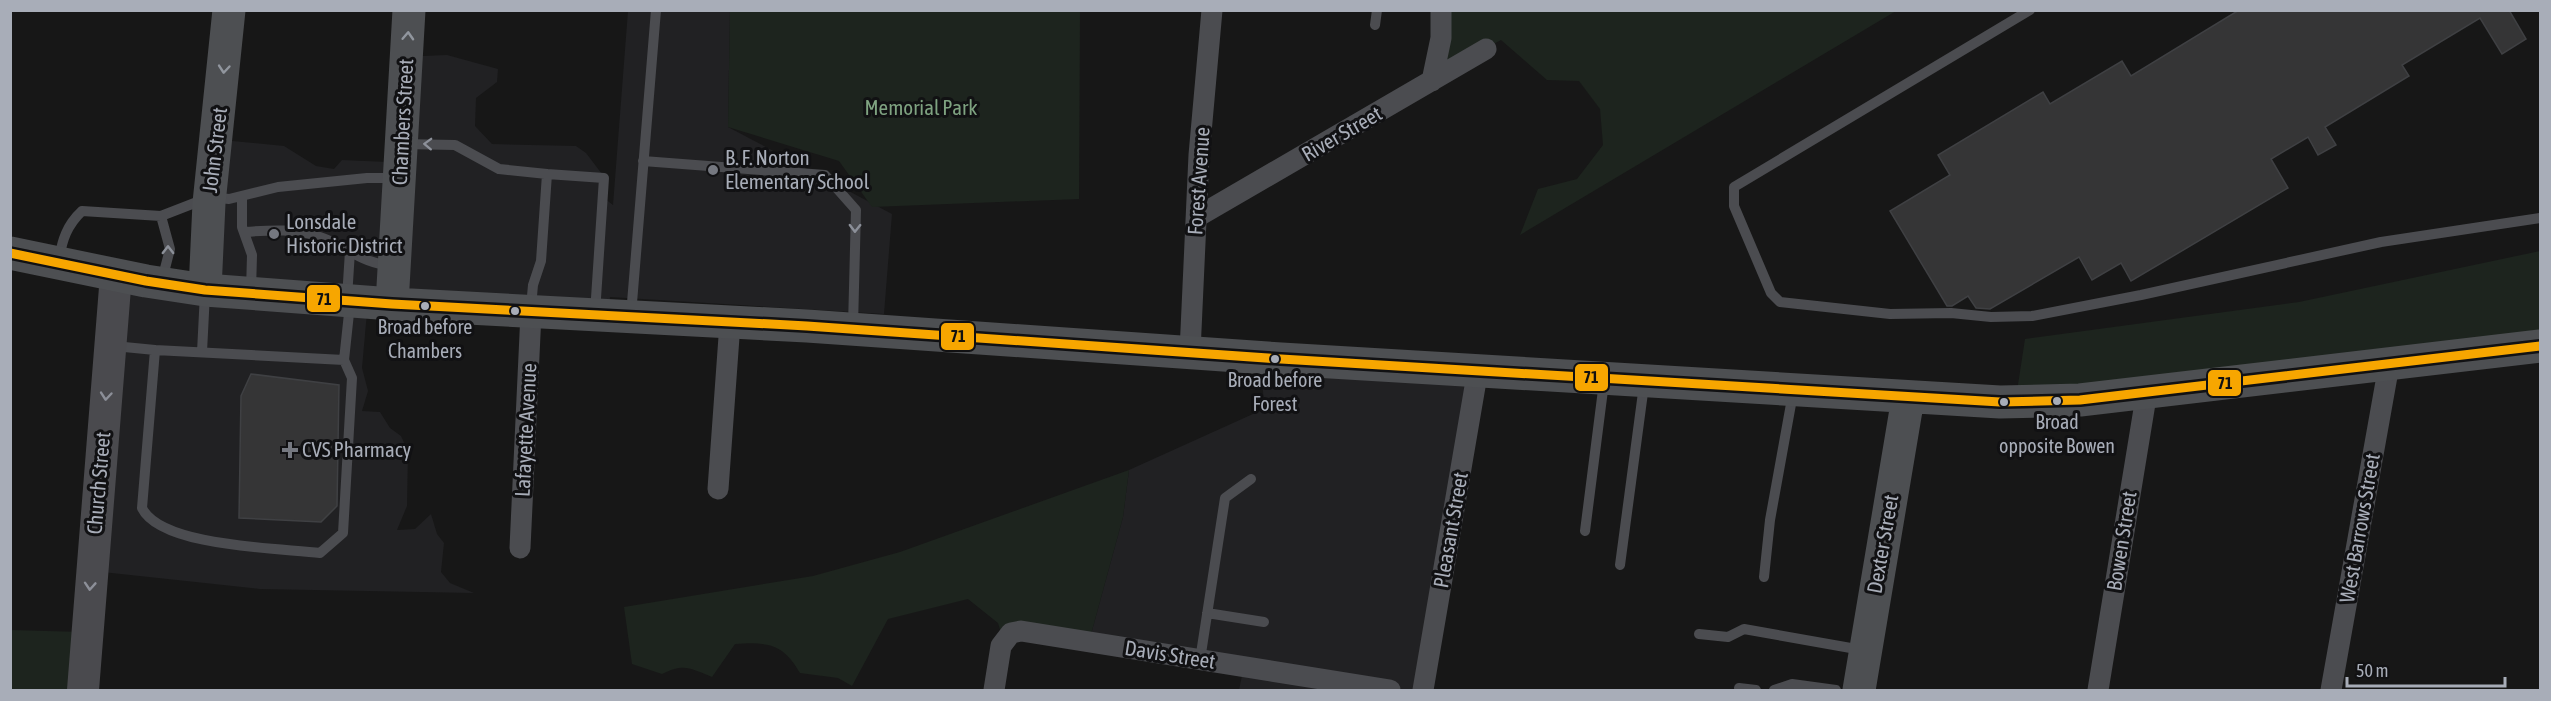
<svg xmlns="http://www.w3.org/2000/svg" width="2551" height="701" font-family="'Asap Condensed',sans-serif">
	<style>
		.built { fill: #212123 }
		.green { fill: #1d241e }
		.building { fill: #353536; stroke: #3f4043; stroke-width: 1.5 }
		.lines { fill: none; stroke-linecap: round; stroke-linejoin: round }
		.lane { stroke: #4b4c50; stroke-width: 10 }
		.street { stroke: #4b4c50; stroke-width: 21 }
		.secondary { stroke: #4a4a4e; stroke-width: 32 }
		.primary { stroke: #4d4f52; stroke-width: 33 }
		.bus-1-casing { stroke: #111113; stroke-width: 14 }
		.bus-1 { stroke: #f7a600; stroke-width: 9 }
		.oneway { stroke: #91969e }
		.oneway2 { stroke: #8c9099 }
		.oneway3 { stroke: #8c8f98 }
		.poi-dot { fill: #757880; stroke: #111113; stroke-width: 2 }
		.bus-dot { fill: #a8adb8; stroke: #111113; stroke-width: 2 }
		.labels { text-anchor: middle; stroke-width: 6; stroke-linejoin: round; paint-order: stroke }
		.bus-label { font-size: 20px; fill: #a8adb8; stroke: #111113 }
		.park-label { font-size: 21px; fill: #7fa381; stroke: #111113 }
		.street-label { font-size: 21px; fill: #a8adb8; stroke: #111113 }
		.poi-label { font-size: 21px; fill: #a8adb8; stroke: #111113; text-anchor: start }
		.line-badge { stroke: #111113; stroke-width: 2 }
		.pale-badge-label { font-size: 16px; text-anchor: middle; font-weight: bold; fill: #111 }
	</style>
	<rect width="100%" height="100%" fill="#171717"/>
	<path class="built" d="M628,11H730L728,127L892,214L884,314L610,297L609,312L368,301L362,368L368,391L362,411L380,412L390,428L401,436L408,451L407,506L397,530L415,529L431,514L437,534L444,543L441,572L450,583L474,593L260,589L93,571L114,277L192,289L222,140L284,146L316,166L334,169L342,160L387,162L399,57L447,55L498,69L497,82L476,98L475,126L492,144L576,146L586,153L602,174L600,195L613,205Z
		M1261,355L1469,368L1419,690H1239L1244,666L1090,638L1123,517L1129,470L1264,409Z"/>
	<path class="green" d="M730,11H1080L1079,199L872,207L839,161L728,127Z
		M1442,11H1896L1520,235L1538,189L1577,179L1603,145L1600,109L1579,81L1547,80L1501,40L1447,69Z
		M2540,251V337L2017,391L2025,339L2299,302Z
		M1129,470L1123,517L1090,638L1002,636L998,623L968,599L888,619L852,686L838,678L800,673C783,643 768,642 735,644L712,677C690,668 684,663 662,674L632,664L624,607L813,576L900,552Z
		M11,630L83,632L80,690H11Z"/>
	<path class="building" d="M2239,10H2509L2526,39L2502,54L2480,18L2402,65L2409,76L2325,127L2336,145L2318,155L2308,137L2271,159L2288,188L2131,281L2121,263L2092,280L2079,257L1990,309L1976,308L1968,296L1952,306H1947L1890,211L1950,175L1938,155L2043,92L2050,104L2122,61L2131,76Z
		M251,374L339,385L337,506L321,522L239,518L241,396Z"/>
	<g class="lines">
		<path class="lane" d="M2030,10L1734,187V206L1771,293L1780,302L1890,314L1951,313L1991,317L2032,316L2141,295L2381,242L2540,218
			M1375,25L1377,10
			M403,144L455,145L499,169L547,174L541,261L533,285L531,307
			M643,161L825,175L856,210L853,326
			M547,174L604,178L595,313
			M242,197V227L252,255L251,291
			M161,216L170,249L162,280
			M244,232C269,230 299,228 323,238C346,247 367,266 392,265
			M59,260C62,240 67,225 82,211L161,216L210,197L229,199L278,187L367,178H397
			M347,298L350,251
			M631,315L656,10
			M114,346L155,350
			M202,352L205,293
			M344,360L155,350L142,508C161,547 279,548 320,553L343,533L352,378L344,360L350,304
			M1585,531L1604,382
			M1620,565L1644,385
			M1764,577L1770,520L1793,393
			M1207,613L1264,622
			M1699,634L1728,637L1744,629L1862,650
			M1200,660L1225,498L1251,479
			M1739,688L1756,690
			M1774,690L1792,684L1836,690"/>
		<path class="street" d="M1432,81L1441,38V10
			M1197,217L1486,49
			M1190,352L1199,155L1212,10
			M718,489L730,323
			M520,548L531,313
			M994,690L1001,646L1011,633L1021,631L1390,690
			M1423,690L1478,369
			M2098,690L2147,391
			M2331,690L2389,365"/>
		<path class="secondary" d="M83,690L116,275"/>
		<path class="primary" d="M10,253L146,281L205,290L392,304L807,326L1281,359L2000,402L2080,400L2540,346
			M205,290L209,203L229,10
			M392,304L409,10
			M1859,690L1908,398"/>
		<defs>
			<path id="bus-1" d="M10,253L146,281L205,290L392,304L807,326L1281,359L2000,402L2080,400L2540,346"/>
		</defs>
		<use href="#bus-1" class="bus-1-casing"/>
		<use href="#bus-1" class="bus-1"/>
	</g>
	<defs><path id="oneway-chevron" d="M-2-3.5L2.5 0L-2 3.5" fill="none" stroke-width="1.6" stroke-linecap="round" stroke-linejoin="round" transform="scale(1.5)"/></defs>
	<g class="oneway">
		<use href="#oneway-chevron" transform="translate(408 36) rotate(-87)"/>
		<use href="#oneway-chevron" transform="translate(224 69) rotate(95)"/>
	</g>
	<g class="oneway2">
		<use href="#oneway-chevron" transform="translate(428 144) rotate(-178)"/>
		<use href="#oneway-chevron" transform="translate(855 228) rotate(91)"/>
		<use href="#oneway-chevron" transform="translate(168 250) rotate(-90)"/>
	</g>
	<g class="oneway3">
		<use href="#oneway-chevron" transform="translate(106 396) rotate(95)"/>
		<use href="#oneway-chevron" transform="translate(90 586) rotate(94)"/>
	</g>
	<g class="poi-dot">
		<circle cx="713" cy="170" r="6"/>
		<circle cx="274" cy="234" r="6"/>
		<path d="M287 441h6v6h6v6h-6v6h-6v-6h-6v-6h6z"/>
	</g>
	<g class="bus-dot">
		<circle cx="425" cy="306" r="5"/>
		<circle cx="515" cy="311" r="5"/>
		<circle cx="1275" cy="359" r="5"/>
		<circle cx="2057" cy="401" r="5"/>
		<circle cx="2004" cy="402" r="5"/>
	</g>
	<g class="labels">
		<g class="bus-label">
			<text x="425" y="334">Broad before<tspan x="425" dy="24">Chambers</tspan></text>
			<text x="1275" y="387">Broad before<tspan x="1275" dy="24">Forest</tspan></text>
			<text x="2057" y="429">Broad<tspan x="2057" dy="24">opposite Bowen</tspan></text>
		</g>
		<g class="park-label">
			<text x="921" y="115">Memorial Park</text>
		</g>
		<g class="street-label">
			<text transform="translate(403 122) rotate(-87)" y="7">Chambers Street</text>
			<text transform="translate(1342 134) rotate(-30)" y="7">River Street</text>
			<text transform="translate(215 150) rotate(-83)" y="7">John Street</text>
			<text transform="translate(1199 181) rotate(-86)" y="7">Forest Avenue</text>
			<text transform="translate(526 430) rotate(-87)" y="7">Lafayette Avenue</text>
			<text transform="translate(99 483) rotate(-85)" y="7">Church Street</text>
			<text transform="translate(2360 528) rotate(-80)" y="7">West Barrows Street</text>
			<text transform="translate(1451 530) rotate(-80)" y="7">Pleasant Street</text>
			<text transform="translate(2122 541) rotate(-81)" y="7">Bowen Street</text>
			<text transform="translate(1883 544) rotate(-80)" y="7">Dexter Street</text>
			<text transform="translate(1170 655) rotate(9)" y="7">Davis Street</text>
		</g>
		<g class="poi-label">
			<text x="725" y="165">B. F. Norton<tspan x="725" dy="24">Elementary School</tspan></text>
			<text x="286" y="229">Lonsdale<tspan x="286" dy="24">Historic District</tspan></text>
			<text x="302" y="457">CVS Pharmacy</text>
		</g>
	</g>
	<g class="line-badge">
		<rect x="306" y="284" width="35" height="29" rx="6" fill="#f7a600"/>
		<rect x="940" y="322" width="35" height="29" rx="6" fill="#f7a600"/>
		<rect x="1574" y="363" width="35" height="29" rx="6" fill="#f7a600"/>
		<rect x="2207" y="369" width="35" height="28" rx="6" fill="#f7a600"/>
	</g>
	<g class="pale-badge-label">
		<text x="324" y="305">71</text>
		<text x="958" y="342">71</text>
		<text x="1591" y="383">71</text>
		<text x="2225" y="389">71</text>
	</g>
	<rect width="2551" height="701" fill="none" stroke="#a8adb8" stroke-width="24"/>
	<path d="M2347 677v9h158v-9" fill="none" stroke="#a8adb8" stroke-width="3"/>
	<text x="2356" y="677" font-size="18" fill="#a8adb8" stroke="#111113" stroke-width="4.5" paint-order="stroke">50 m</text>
</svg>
